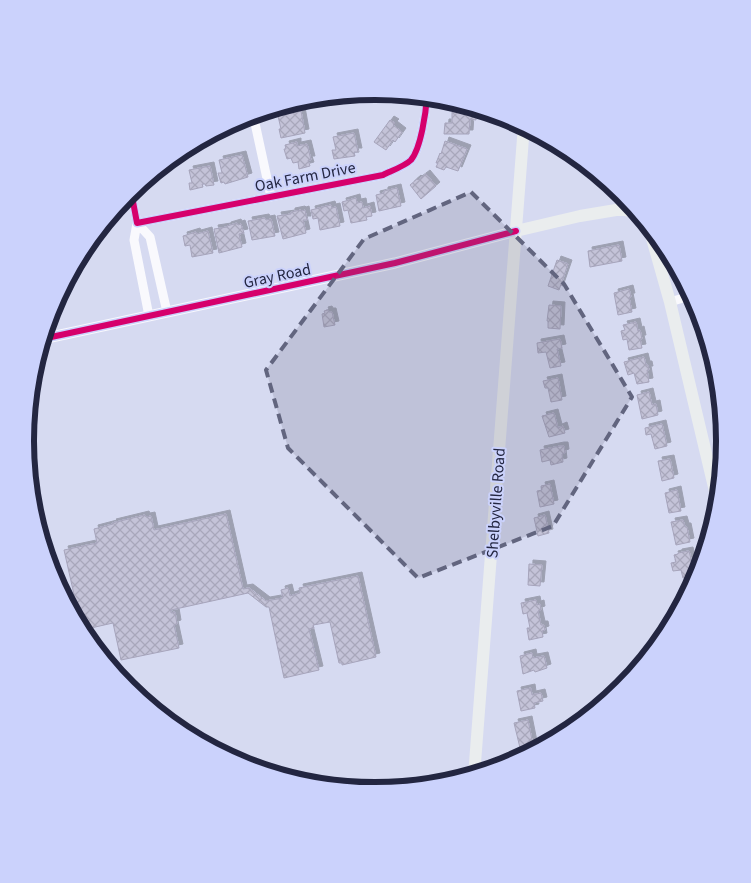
<svg xmlns="http://www.w3.org/2000/svg" width="751" height="883" font-family="'Source Sans 3',sans-serif">
	<style>
		.water { fill: url(#water-ripples) }
		.building { fill: url(#building-cross-hatch); stroke: #a6a4bb; filter: url(#shadow) }
		.lines { fill: none; stroke-linecap: round; stroke-linejoin: round }
		.minor { stroke: #f9f9fd; stroke-width: 9 }
		.tertiary { stroke: #f9f9fd; stroke-width: 11 }
		.secondary { stroke: #eaedee; stroke-width: 12 }
		.cycleway-casing { stroke: #cbd2fc; stroke-width: 9 }
		.cycleway { stroke: #d6006c; stroke-width: 6 }
		.marked { fill: #62657f; fill-opacity: 0.2; stroke: #62657f; stroke-width: 4; stroke-dasharray: 10 6; stroke-linejoin: round }
		.labels { text-anchor: middle; stroke-width: 4; stroke-linejoin: round; paint-order: stroke }
		.street-label { font-size: 16px; fill: #232641; stroke: #cbd2fc }
		.rim { fill: none; stroke: #232641; stroke-width: 6 }
	</style>
	<defs>
		<pattern id="water-ripples" width="26" height="14" patternUnits="userSpaceOnUse" patternTransform="scale(1.25)"><rect width="26" height="14" fill="#a2a9d6"/><path d="M2 4q2-2 4 0t4 0M15 11q2-2 4 0t4 0" fill="none" stroke="#8489af"/></pattern>
		<pattern id="building-cross-hatch" width="8" height="8" patternUnits="userSpaceOnUse" patternTransform="scale(1.25)"><rect width="8" height="8" fill="#c4c3d8"/><path d="M0 0l8 8M0 8l8-8" fill="none" stroke="#a8a7bb"/></pattern>
		<filter id="shadow"><feDropShadow dx="4" dy="-4" stdDeviation="0" flood-color="#0004"/></filter>
	</defs>
	<rect width="100%" height="100%" fill="#d6daf1"/>
	<path class="water" d="M376,91L400,93L397,98L344,103L330,95Z"/>
	<path class="building" d="M301,111L305,133L281,138L279,129H281L278,116Z
		M452,112L476,114V120L470,119L469,134H444L445,123H452Z
		M390,120L395,123L393,125L402,132L395,142L393,140L386,150L374,142Z
		M354,133L358,152H354L355,156L334,159L332,150H336L333,137Z
		M445,141L467,149L458,171L446,167L444,170L436,167L438,163H436L440,153L441,154Z
		M297,142V146L307,144L311,160H308L310,166L299,169L298,162L293,163L291,158L287,159L284,149H286L285,145Z
		M242,155L248,177L225,184L224,182L221,183L218,173H222L219,160Z
		M210,166L214,185L206,186L205,184H202L203,187L190,190L189,183H192L189,170Z
		M426,174L436,186L421,199L410,185L417,179L418,180Z
		M397,188L401,206L379,211L376,195L384,193V191Z
		M356,198L357,203L362,202L363,208L370,206L372,216L366,217L367,220L351,223L348,210L344,211L342,202Z
		M331,205L332,208L336,207L340,226L320,230L318,218L313,219L311,210Z
		M301,210L302,211L305,210L307,220H303L306,233L283,239L277,216L291,214V212Z
		M265,218L266,220L271,219L275,236L252,240L248,221Z
		M237,223L238,225L241,224L244,233L239,234L242,247L219,253L214,229L227,227V226Z
		M208,231L213,253L192,257L190,245L185,246L183,236L196,232L197,234Z
		M619,245L622,261L590,267L588,251Z
		M557,260L568,264L559,290L548,286Z
		M629,289L631,297H629L632,312L618,315L614,293Z
		M549,305L561,306L560,329L548,328V321H547Z
		M328,310L329,312H332L335,325L324,327L322,314L325,313L324,311Z
		M636,322L638,331L640,330L642,339H640L642,348L629,350L627,339L623,340L621,331L625,330L623,325Z
		M560,339L562,348L557,349L561,366L550,368L546,352L538,353L537,343Z
		M644,357L646,365H648L649,370H647L649,382L637,384L634,373L628,375L624,362Z
		M558,378L562,400L551,402L548,388H545L543,381Z
		M649,392L652,405L656,404L658,415L642,419L637,395Z
		M554,413L558,428L563,426L565,433L549,437L542,416Z
		M662,424L667,446L655,449L651,434L646,435L645,428Z
		M560,446H564L565,453L562,454L563,462L551,465L550,460L542,462L540,450Z
		M670,459L674,478L662,481L658,461Z
		M550,484L554,504L540,507L537,491L542,490L541,486Z
		M677,490L681,511L669,513L665,493Z
		M226,514L243,589L249,588L266,601L283,598L281,590L288,588L290,596L300,593L299,588L358,576L376,657L342,665V663H339L330,622L313,625L314,628L309,629L319,670L284,678L269,607H266L248,593L171,610V613L175,612L177,624L174,625L179,648L121,660L113,623L82,630L64,550L97,543L94,529L113,524L112,523L145,515L146,517L151,516L154,530Z
		M545,515L549,533L538,536L534,518Z
		M683,520L685,527H687L690,542L676,545L671,522Z
		M689,551L692,563L696,562L699,574L683,578L681,570L673,571L671,563L676,562L674,555L678,554V553Z
		M529,564L542,565L540,586L528,585Z
		M536,600L537,605L540,604L541,610L538,611L541,625H544L545,630L542,631L543,637L529,640L527,628H530L527,613L523,614L521,603Z
		M532,653L533,658L544,656L547,668L535,672L534,670L523,674L520,656Z
		M531,688L532,695L541,693L543,701L534,703L535,708L521,711L517,691Z
		M528,720L534,750L521,752L514,723Z"/>
	<g class="lines">
		<path class="minor" d="M253,114L271,197
			M131,191L137,223L383,175C391,171 405,166 411,160C421,148 426,112 427,96
			M670,302L693,295
			M149,316L134,240L137,223L150,237L167,312"/>
		<path class="tertiary" d="M42,339L395,263L516,231"/>
		<path class="secondary" d="M516,231L580,216L616,210H625L633,212L639,215L646,223L651,235L670,302L719,508
			M474,776L524,125"/>
		<defs>
			<path id="cycleway" d="M131,191L137,223L383,175C391,171 405,166 411,160C421,148 426,112 427,96
				M42,339L395,263L516,231"/>
		</defs>
		<use href="#cycleway" class="cycleway-casing"/>
		<use href="#cycleway" class="cycleway"/>
	</g>
	<path class="marked" d="M471,192L564,284L632,397L553,526L418,578L288,448L266,370L364,239Z"/>
	<g class="labels">
		<g class="street-label">
			<text transform="translate(305 176) rotate(-11)" y="6">Oak Farm Drive</text>
			<text transform="translate(277 275) rotate(-12)" y="6">Gray Road</text>
			<text transform="translate(495 503) rotate(-86)" y="6">Shelbyville Road</text>
		</g>
	</g>
	<path d="M0 0H751V883H0ZM34 441a341 341 0 1 1 682 0a341 341 0 1 1-682 0Z" fill="#cbd2fc" fill-rule="evenodd"/>
	<path class="rim" d="M34 441a341 341 0 1 1 682 0a341 341 0 1 1-682 0Z"/>
</svg>
